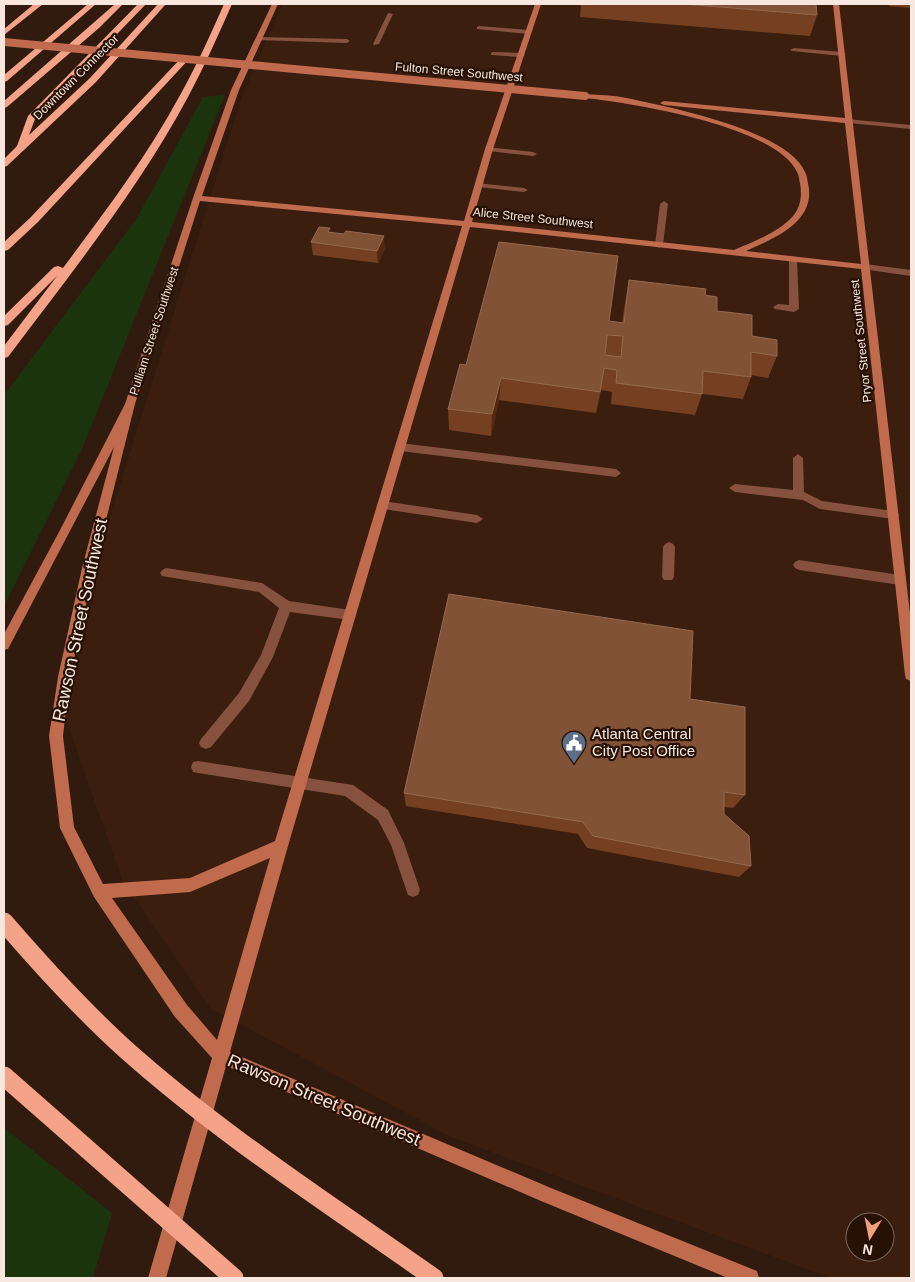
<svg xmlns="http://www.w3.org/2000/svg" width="915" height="1282" font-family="Helvetica,sans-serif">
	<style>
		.built { fill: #3b1e0e; fill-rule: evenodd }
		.green { fill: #1c340e }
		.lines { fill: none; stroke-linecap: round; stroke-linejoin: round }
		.service { fill: #86513f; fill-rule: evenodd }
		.tertiary { fill: #86513f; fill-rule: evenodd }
		.secondary { fill: #c06a4e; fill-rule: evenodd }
		.motorway { fill: #f4a389; fill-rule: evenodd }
		.secondary-bridge { stroke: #c06a4e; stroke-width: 8 }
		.motorway-bridge { stroke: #f4a389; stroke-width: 19 }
		.wall { fill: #744021 }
		.shaded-wall { fill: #532911 }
		.building { fill: #825236; stroke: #946950; fill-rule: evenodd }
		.labels { text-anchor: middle; stroke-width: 4.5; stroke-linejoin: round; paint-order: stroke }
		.far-street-label { font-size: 12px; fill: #f7e7df; stroke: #271105 }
		.poi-label { font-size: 15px; fill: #f7e7df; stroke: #271105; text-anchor: start }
		.near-street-label { font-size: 18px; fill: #f7e7df; stroke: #271105 }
	</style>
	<rect width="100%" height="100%" fill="#311a0e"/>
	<path class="built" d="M282,4H911V1278H831L451,1137L210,1008L122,880L66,719L107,526L241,99ZM855,1222H885V1252H855Z"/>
	<path class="green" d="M225,95L82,449L4,606V395L137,218L203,97Z
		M4,1128L112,1213L93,1278H4Z"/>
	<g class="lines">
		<path class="service" d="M388,13L393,14L379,44L374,45L373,44Z
			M479,26L528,30L531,32L528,34L477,29V27Z
			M259,37L347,39L350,41L347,43L257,40V38Z
			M794,48L842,52L846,54L842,56L792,51L790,50Z
			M493,52L521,53L525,55L521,57L491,55V53Z
			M486,147L533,152L537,154L533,156L489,151L485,149Z
			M476,183L524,188L528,190L524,192L479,187L475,185Z
			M664,201L668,204L663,245L659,248L655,245L660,204Z
			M793,256L797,259L799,309L794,312L775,309L773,307L778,304L789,305V259Z
			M865,264L911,270V276L862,269L860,267Z
			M400,443L616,469L621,473L616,477L400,451L395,447Z
			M798,454L803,458L804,492L822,501L893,511L899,515L897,518L893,519L820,509L803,500L735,492L729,488L735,484L793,490V458Z
			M383,501L477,515L483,519L477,523L383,509L377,505Z
			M669,542L673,544L675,547L674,577L672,580H664L662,577L663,547L665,544Z
			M799,560L900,575L904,577L906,580L904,583L900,585L799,570L795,568L793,565L795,562Z
			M166,568L262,583L289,601L350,610L354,611L356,615L354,619L350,620L290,612L273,657L249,701L211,747L206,749L201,747L199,743L201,739L239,693L261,655L279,608L259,592L162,576L160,573L162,570Z
			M198,761L353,785L388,810L404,843L420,890L418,895L413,897L408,895L391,845L378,820L345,796L198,773L193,772L191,767L193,762Z"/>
		<path class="tertiary" d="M846,119L911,125V129L849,123L845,121Z"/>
		<path class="secondary" d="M272,4H278L239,90L202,196L464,221L485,149L535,4H541L493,149L472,222L734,250C754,241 778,233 793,216C801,207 802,195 800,183C799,180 799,175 797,172C776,126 632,103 585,98L581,96L585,94C599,95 613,95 627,98C668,107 787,130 805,172C807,175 807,179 808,183C817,222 774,238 746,251L861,264L845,123L664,105L660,103L664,101L845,118L833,4H839L911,622V681L906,679L905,675L861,269L470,227L288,846L230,1052L551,1188L757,1271L759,1278H728L541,1201L226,1066L166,1278H148L212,1058L175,1017L94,897L60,828L49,736L58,677L82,568L114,447L8,649L4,650V634L59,532L125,404L193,198L231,90ZM200,201L462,226L275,841L190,878L103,884L74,827L63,736L70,677L94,568L135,404ZM270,858L217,1040L187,1005L112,898L190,892Z"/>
		<path class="motorway" d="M34,4H43L4,35V29Z
			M88,4H96L7,81L4,82V75Z
			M115,4H123L99,28L7,107L4,108V101Z
			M138,4H146L35,119L29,135L90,78L158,4H166L96,82L7,166L4,167V159L17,146L28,116Z
			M224,4H232C218,36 204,67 188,97C138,190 71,273 8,357L4,358V346L57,276L8,325L4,326V316L54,267L58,266L63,268C104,213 146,158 179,97C196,67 210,36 224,4Z
			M183,56L190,58L38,222L8,250L4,251V242L30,218Z"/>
		<path class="secondary-bridge" d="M4,42L585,96"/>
		<path class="motorway-bridge" d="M4,922C42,966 81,1009 124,1048C220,1134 329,1204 434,1278
			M4,1076L234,1278"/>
	</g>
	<path class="wall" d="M581,4H684L817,15L810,36L580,17Z
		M889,4H911V8L889,6Z
		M330,233L385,248L378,263L313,255L311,242Z
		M629,280L705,295L717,311L777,356L768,378L751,375V377L743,399L702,394L695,415L611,404L612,392L601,390L596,413L499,400L491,436L449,430L448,409L466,365L609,321L622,323L625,303Z
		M690,699L745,795L733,808L724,807V814L751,866L739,877L587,848L578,834L406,806L404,793Z"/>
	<path class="shaded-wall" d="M384,236L385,248L378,263L377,251Z
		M501,378L499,400L491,436L492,414Z"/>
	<path class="building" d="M684,4H816L817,15Z
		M319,227L330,228L328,232L344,234L346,231L384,236L377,251L311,242Z
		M499,242L618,256L609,321L624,323L629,280L706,289L705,295L717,297V311L752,315V336L777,340V356L751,352V377L703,371L702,394L616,383L617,370L604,368L600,392L501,378L492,414L448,409L460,364L466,365ZM607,335L623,336L621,357L605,355Z
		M449,594L693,631L690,699L745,707V795L724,792V814L749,836L751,866L593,836L583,822L404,793Z"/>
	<defs>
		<symbol id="civic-pin" viewBox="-11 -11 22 30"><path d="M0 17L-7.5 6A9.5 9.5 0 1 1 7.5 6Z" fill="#5c6f8a" stroke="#271105"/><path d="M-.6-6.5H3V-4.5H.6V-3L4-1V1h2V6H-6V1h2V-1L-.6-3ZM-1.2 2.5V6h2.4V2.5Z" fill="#fff"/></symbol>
	</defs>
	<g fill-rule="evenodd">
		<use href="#civic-pin" x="560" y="729" width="28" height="38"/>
	</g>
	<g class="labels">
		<g class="far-street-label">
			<text transform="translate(459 72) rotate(5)" y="4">Fulton Street Southwest</text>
			<text transform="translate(76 77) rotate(-45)" y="4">Downtown Connector</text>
			<text transform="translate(533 218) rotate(6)" y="4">Alice Street Southwest</text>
			<text transform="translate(154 331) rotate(-72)" y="4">Pulliam Street Southwest</text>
			<text transform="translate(861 341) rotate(-96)" y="4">Pryor Street Southwest</text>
		</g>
		<g class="poi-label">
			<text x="592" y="739">Atlanta Central<tspan x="592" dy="17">City Post Office</tspan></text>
		</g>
		<g class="near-street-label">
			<text transform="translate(80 620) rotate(-78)" y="6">Rawson Street Southwest</text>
			<text transform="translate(324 1100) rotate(23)" y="6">Rawson Street Southwest</text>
		</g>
	</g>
	<rect width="915" height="1282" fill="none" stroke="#f7e7df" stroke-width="10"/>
	<g transform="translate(870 1237) rotate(190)"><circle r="24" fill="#271105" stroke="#7a675c"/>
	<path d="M0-4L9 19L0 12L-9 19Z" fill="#f2a07e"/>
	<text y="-8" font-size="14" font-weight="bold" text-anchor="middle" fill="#f7e7df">N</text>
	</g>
</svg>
